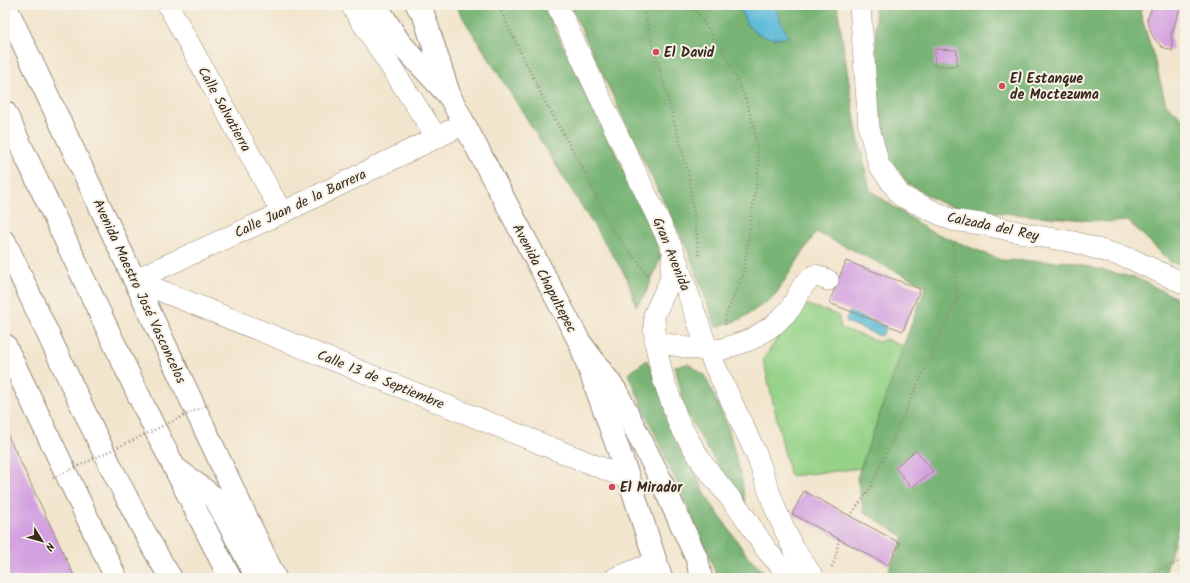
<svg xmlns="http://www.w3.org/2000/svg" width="1190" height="583" font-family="Kalam,sans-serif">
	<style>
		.green { fill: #95d287; stroke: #687e52 }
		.forest { fill: #78b474; stroke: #5a6f49 }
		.water { fill: #5ab9d8; stroke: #4a727b }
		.building { fill: #d3a1e0 }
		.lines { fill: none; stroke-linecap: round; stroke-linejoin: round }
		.street-casing { stroke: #968876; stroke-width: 22 }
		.secondary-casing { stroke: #968876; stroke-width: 24 }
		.primary-casing { stroke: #968876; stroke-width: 24 }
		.highway-casing { stroke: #968876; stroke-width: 24 }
		.path { stroke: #968876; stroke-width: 2.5; stroke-dasharray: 1 3; stroke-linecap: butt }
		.street { stroke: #fff; stroke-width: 21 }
		.secondary { stroke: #fff; stroke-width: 22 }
		.primary { stroke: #fff; stroke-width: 22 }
		.highway { stroke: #fff; stroke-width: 22 }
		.path-bridge { stroke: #968876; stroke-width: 2.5; stroke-dasharray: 1 3; stroke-linecap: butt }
		.poi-dot { fill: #d1495b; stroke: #f7f3e8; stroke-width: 1.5 }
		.labels { text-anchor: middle; stroke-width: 4; stroke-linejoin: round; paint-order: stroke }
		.poi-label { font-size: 14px; font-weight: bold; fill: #3b2a1e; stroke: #f7f3e8; text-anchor: start }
		.street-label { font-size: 14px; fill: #3b2a1e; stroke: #f7f3e8 }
	</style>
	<rect width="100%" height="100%" fill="#f7f3e8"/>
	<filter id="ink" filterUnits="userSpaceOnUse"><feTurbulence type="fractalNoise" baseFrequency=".025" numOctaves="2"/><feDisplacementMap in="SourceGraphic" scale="8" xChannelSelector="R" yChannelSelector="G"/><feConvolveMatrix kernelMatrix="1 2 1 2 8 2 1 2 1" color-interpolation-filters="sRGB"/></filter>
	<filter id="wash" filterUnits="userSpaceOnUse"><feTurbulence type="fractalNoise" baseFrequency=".012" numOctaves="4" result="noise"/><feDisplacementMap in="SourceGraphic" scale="16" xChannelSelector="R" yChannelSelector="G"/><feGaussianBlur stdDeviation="0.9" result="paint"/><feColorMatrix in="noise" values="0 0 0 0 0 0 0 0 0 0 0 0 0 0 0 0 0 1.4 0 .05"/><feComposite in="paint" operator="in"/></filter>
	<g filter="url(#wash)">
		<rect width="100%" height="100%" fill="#f2e5cd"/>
		<path class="green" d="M802,303L838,315L841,328L879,342L885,339L923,354L872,467L790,476L763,359Z"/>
		<path class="forest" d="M455,5H543L651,225L661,257L645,295L636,306L627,278Z
			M570,5H837L856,127L870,190L928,230L1001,260L1070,262L1139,279L1185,302V513L1180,521L1164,578H885L904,537L864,512L857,478L907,336L926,286L816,232L774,297L741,319L716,327L689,253L633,139Z
			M875,5H1143L1140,12L1153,54L1166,104L1185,121V267L1169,261L1146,238L1128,221L1110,222L965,210L939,202L907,183L884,150L877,82Z
			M647,360L704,493L748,557L770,578H717L708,553L628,374Z
			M689,364L705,376L728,427L742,481L745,504L713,458L686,413L675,366Z"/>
		<path class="water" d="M741,5H774L788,37C764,42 743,32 741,5Z
			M849,312L886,327L884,333L880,336L847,322L846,319Z"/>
		<g id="blocks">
			<path class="building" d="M1153,5H1183L1179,11L1171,36L1173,51L1162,47L1153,37L1147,20Z
				M935,49L957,50V66H934Z
				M846,261L920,289L903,331L829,303Z
				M5,430L13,446L75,578H5Z
				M916,450L933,471L911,488L895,467Z
				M804,491L900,543L888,565L792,514Z"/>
		</g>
	</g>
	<g filter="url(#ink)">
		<use href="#blocks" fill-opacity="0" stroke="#968876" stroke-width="1"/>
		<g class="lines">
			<defs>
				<path id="street" d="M168,5L282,213
					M351,5L437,138
					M557,5L611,121L673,250L708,351L757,456L775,508L792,546L814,578
					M860,5L869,128L879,165L901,196L952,220L981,224L1037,236L1074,242L1131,259L1185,284
					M673,255L670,281L654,315L655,342L663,378L679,424L703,464L742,513L768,552L792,578
					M134,280L629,479
					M134,280L282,213L464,124
					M655,342L708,351L723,349L752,339L775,324L790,309L804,284L815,275L828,280
					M615,578L656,562"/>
				<path id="secondary" d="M5,5L275,578
					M376,5L400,43L450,97
					M5,345L116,578
					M582,349L629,479L661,578"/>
				<path id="primary" d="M417,5L424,16L450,97L579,341L616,391L659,476L697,559L701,578"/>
				<path id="highway" d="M5,112L147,413L230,578
					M5,242C41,319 76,395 113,471C132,507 149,544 171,578
					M178,470L215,498L257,578"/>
			</defs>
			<use href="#street" class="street-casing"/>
			<use href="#secondary" class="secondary-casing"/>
			<use href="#primary" class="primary-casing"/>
			<use href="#highway" class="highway-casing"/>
			<path class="path" d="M498,5L542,96L586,174L612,230L649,276
				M642,5L689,175L699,256
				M686,5L697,12L725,55L744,95L754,125L759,165L743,275L726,314L725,327
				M850,516L869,490L957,299L953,242
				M832,567L835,559L839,539
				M1140,578L1185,559"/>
			<use href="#street" class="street"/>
			<use href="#secondary" class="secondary"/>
			<use href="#primary" class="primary"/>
			<use href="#highway" class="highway"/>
			<path class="path-bridge" d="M53,478L209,404"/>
		</g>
	</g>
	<g class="poi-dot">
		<circle cx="656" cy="52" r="4"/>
		<circle cx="1002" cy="86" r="4"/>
		<circle cx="612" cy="487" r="4"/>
	</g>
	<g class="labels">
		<g class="poi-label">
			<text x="664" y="57">El David</text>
			<text x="1010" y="83">El Estanque<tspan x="1010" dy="16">de Moctezuma</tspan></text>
			<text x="620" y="492">El Mirador</text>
		</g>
		<g class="street-label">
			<text transform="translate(225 109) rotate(61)" y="5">Calle Salvatierra</text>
			<text transform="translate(300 203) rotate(-25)" y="5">Calle Juan de la Barrera</text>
			<text transform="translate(993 226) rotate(12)" y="5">Calzada del Rey</text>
			<text transform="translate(672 254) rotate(68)" y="5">Gran Avenida</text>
			<text transform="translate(545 278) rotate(62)" y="5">Avenida Chapultepec</text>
			<text transform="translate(140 291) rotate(65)" y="5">Avenida Maestro José Vasconcelos</text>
			<text transform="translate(381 379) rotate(22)" y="5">Calle 13 de Septiembre</text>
		</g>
	</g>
	<rect width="1190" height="583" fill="none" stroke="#f7f3e8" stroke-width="20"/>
	<g transform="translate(42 541) rotate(127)" stroke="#f7f3e8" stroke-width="3" paint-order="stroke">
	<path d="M0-3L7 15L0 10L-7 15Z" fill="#3b2a1e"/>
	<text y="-6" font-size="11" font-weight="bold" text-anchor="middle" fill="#3b2a1e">N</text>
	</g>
</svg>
